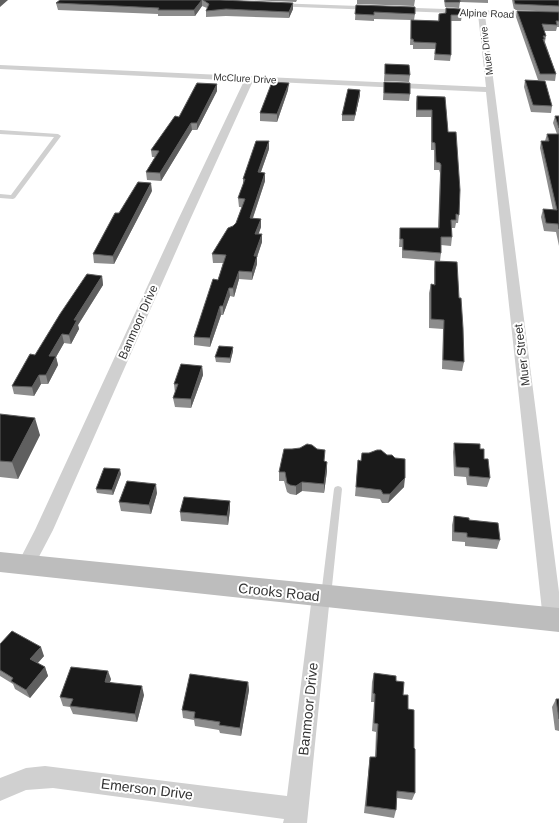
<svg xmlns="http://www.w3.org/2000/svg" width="559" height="823" font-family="Helvetica,sans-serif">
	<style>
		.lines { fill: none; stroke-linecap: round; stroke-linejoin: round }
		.service { fill: #d0d0d0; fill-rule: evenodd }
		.minor { fill: #d0d0d0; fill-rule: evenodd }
		.secondary { fill: #bdbdbd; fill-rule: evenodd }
		.wall { fill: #8c8c8c }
		.shaded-wall { fill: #5f5f5f }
		.building { fill: #1a1a1a; stroke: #5f5f5f }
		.labels { text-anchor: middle; stroke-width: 4; stroke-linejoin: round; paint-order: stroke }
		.far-street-label { font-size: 10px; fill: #333; stroke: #fff }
		.street-label { font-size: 12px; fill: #333; stroke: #fff }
		.near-street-label { font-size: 14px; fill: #333; stroke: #fff }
	</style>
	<rect width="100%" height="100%" fill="#fff"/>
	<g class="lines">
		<path class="service" d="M0,130L58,134L61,136L15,198L13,199L0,198V194L11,195L54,137L0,134Z
			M338,486L341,487L342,489L331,596L330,599L326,600L322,599L321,596L334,489L335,487Z"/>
		<path class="minor" d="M273,3L559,13V17L485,15L559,592V626L553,628L546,626L543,620L486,92L253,81L189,222L53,530L32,570L26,572L20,570L17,565L35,530L177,222L244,81L0,69V65L486,87L478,14L271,6L270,5Z
			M321,588L328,590L330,596L307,823H283L284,819L53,788L26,790L0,801V778L26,768L45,766L287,796L312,596L314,590Z"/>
		<path class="secondary" d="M0,552L559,608V632L0,572Z"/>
	</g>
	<path class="wall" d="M60,0H220L293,3V9L289,18L226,16L206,17V11L207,8L202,6L195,16H158V14L58,10L56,3Z
		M249,0H297L296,2Z
		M357,0H415L414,6L357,4Z
		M444,0H488V3L460,2L459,8L445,7Z
		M512,0H559V12L514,10Z
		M356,5L415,14L414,20L438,21L439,14L445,13L446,8L462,15L461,21H451V55L450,61L434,60L435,49H413V45H410L411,20L374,19V21L355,20Z
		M517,11L559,12V27H557L556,31H544L546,36L545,42L556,74L555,81L538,80L516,17Z
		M385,64L410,75L409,82L384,81Z
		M525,80L552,106L551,113L531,112L524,87Z
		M384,82L410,94L409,101L383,100Z
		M217,84V91L197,130H192L161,181L147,180L146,172L155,157H152L151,150L179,117Z
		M288,90L277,122L260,121V113Z
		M360,95L354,121H342V115Z
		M417,96L445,97L448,132L459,215L458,223H456L455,228H452V237L451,246L441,245V253L440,261L402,258V247H399L400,228H438L440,173L439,170H434V150H431V117H416V103Z
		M555,116H559V246L556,232L544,231L541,217L543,209L553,210L540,148L541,141H545L547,134H557L553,123Z
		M269,149L261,172L265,181L253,218L261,219V227L258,234L262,242L257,257V264L252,280L239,279L234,297L230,296L223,315H221L210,347L194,345V337L218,280L223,263H213L212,254L233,226L236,223L242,207H239L238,198L243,186V179Z
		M152,191L114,264L94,263L93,254Z
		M435,261L464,362L462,371L442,369L443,329L429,328V293L431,284L434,285V269Z
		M102,276L103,285L78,325L79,329L71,344L64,343L56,357L58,365L48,384H41L34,396L14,394L12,386L35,355Z
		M233,351L230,363L216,362L215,357Z
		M202,366L203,375L191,408L175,407L173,398L175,393L174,384Z
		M0,414L40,435L18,479L0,477Z
		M454,443L480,449L484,459L490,478L487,487L467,485L466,477L454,476L453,452Z
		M358,460L404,487L388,503H382L380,499L355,496Z
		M324,461L327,471L324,493L302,491L296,495L290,494L287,492L284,481H279V472Z
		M121,474L113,495L97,493L96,489Z
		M157,493L151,514L121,511L119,502Z
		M230,501V510L228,525L181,521L180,512Z
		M454,516L469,520L500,540L497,549L465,546V542L452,541V525Z
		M0,644L44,656L38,663L45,667L48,676L30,698L15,689L13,684L0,676Z
		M374,673L396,681L403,695L408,709L414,748L415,793L412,800L397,798L396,810L394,818L364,813L369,765L370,757H375L376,732L372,731L374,702H371L372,682Z
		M111,679L110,682L144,695L137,722L73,714L70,707L63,706L60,697Z
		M248,682L249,690L241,736L220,733L219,730L195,726L194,720L183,718L182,710Z
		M556,699H559V731L555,730L552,707Z"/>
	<path class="shaded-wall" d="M0,0H8L0,7Z
		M202,0V6L195,16L194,10Z
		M293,3V9L289,18V12Z
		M289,83L288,90L277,122V114Z
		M217,84V91L197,130V123Z
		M360,90V95L354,121L355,115Z
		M191,123L192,130L161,181L160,173Z
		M269,141V149L258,180V172Z
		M265,173V181L250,226V218Z
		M151,183L152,191L114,264L113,256Z
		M261,219V227L256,242L255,234Z
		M262,234V242L257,257V264L252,280V272L254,256Z
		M239,271V279L234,297L233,288Z
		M102,276L103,285L78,325L79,329L71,344L69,335L74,320Z
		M229,288L230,296L223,315V306Z
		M220,306L221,315L210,347V338Z
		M62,334L64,343L56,357L58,365L48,384L46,375L49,356Z
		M233,347V351L230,363V358Z
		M202,366L203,375L191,408V399Z
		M39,375L41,384L34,396L32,387Z
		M35,418L40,435L18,479L12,462Z
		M327,462V471L324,493V484Z
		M120,469L121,474L113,495L112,490Z
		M405,478L404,487L388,503L390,494Z
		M302,482V491L296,495V486Z
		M156,484L157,493L151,514L149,505Z
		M230,501V510L228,525L227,516Z
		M41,647L44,656L34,667L30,659Z
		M45,667L48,676L30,698L26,690Z
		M108,671L111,679L107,690L105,682Z
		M248,682L249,690L241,736L240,728Z
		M142,686L144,695L137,722L135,714Z"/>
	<path class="building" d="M60,0H202L194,10H158L159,8L56,3Z
		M203,0H220L293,3L289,12L226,9L206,11L209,4Z
		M445,0H460V2H445Z
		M514,0H559V6L515,4Z
		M356,5L415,7V14L374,12V15L355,14Z
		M446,8L461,9L462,15H451V55L435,54L436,43L414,42L413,39H411V20L439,21V14L446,13Z
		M517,11L559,12V21H556L557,25L542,24L546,36H543L545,39H543L556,74H540Z
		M385,64L409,65L410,75L385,74Z
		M525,80L545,81L552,106L533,105Z
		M272,82L289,83L277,114L260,113Z
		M384,82L410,83V94L384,93Z
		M197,83L217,84L197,123H191L160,173L146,172L159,151L151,150L175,116L179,117Z
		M348,89L360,90L355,115H342Z
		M417,96L445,97L448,132H456L460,190L459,215L456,214V220H451L452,237H441V253L403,250V239H400V228H439L441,165L440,163L436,162L435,143L432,142V110H417Z
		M555,116H559V128Z
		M547,134H559V229L558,224L546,223L543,209L557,210L541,141H549Z
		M256,141H269L258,172L265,173L250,218L261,219L255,234H262L254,256H257L252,272L239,271L233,288H229L223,306H220L210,338L194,337L213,279L218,280L226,255L212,254L228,228L233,226L236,223L245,199L238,198L245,179H243Z
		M138,182L151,183L113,256L93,254L115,213H119Z
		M435,261L457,262L459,298H461L463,328L464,362L443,360L444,320L431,319V284L435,285Z
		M87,274L102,276L74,320H77L69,335L62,334L49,356H56L46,375H39L32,387L12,386L30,354L35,355L60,314Z
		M219,346L233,347L230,358L215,357Z
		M181,364L202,366L191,399L173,398L178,384H174Z
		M0,414L35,418L12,462L0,461Z
		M454,443L480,444V449H484V459H488L490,478L469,476V468L456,467Z
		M307,444L312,445L317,449L325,450L324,461L327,462L324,484L302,482L296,486L290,485L287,483L285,472H279L284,449H292L300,448Z
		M377,450H381L387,455H392L395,458L405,459V478L390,494H383L381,490L356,487L358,460L361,461L362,453H369Z
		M104,468L120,469L112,490L96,489Z
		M127,481L156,484L149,505L119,502Z
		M184,497L230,501L227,516L180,512Z
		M454,516L469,518V520L498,523L500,540L467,537V533L454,532Z
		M12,631L41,647L30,659L45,667L26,690L11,681L13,678L0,670V644Z
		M71,667L108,671L105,682L142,686L135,714L70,706L73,699L60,697Z
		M374,673L396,676V681L404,682L403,695H408V709L414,710V748L415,749V793L397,791L396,810L366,806L370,757H376L378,724L374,723L375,694L373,693Z
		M190,674L248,682L240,728L219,725L220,722L194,718L195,712L182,710Z
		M556,699H559V719Z"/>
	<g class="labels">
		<g class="far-street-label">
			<text transform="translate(487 13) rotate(2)" y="4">Alpine Road</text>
			<text transform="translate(486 51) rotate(-97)" y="4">Muer Drive</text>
			<text transform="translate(245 78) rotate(3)" y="4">McClure Drive</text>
		</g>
		<g class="street-label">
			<text transform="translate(138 322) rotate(-66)" y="4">Banmoor Drive</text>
			<text transform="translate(522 355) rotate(-97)" y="4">Muer Street</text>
		</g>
		<g class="near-street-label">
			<text transform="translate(279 592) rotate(6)" y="5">Crooks Road</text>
			<text transform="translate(308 709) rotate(-84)" y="5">Banmoor Drive</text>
			<text transform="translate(147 789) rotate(7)" y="5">Emerson Drive</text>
		</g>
	</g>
</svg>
